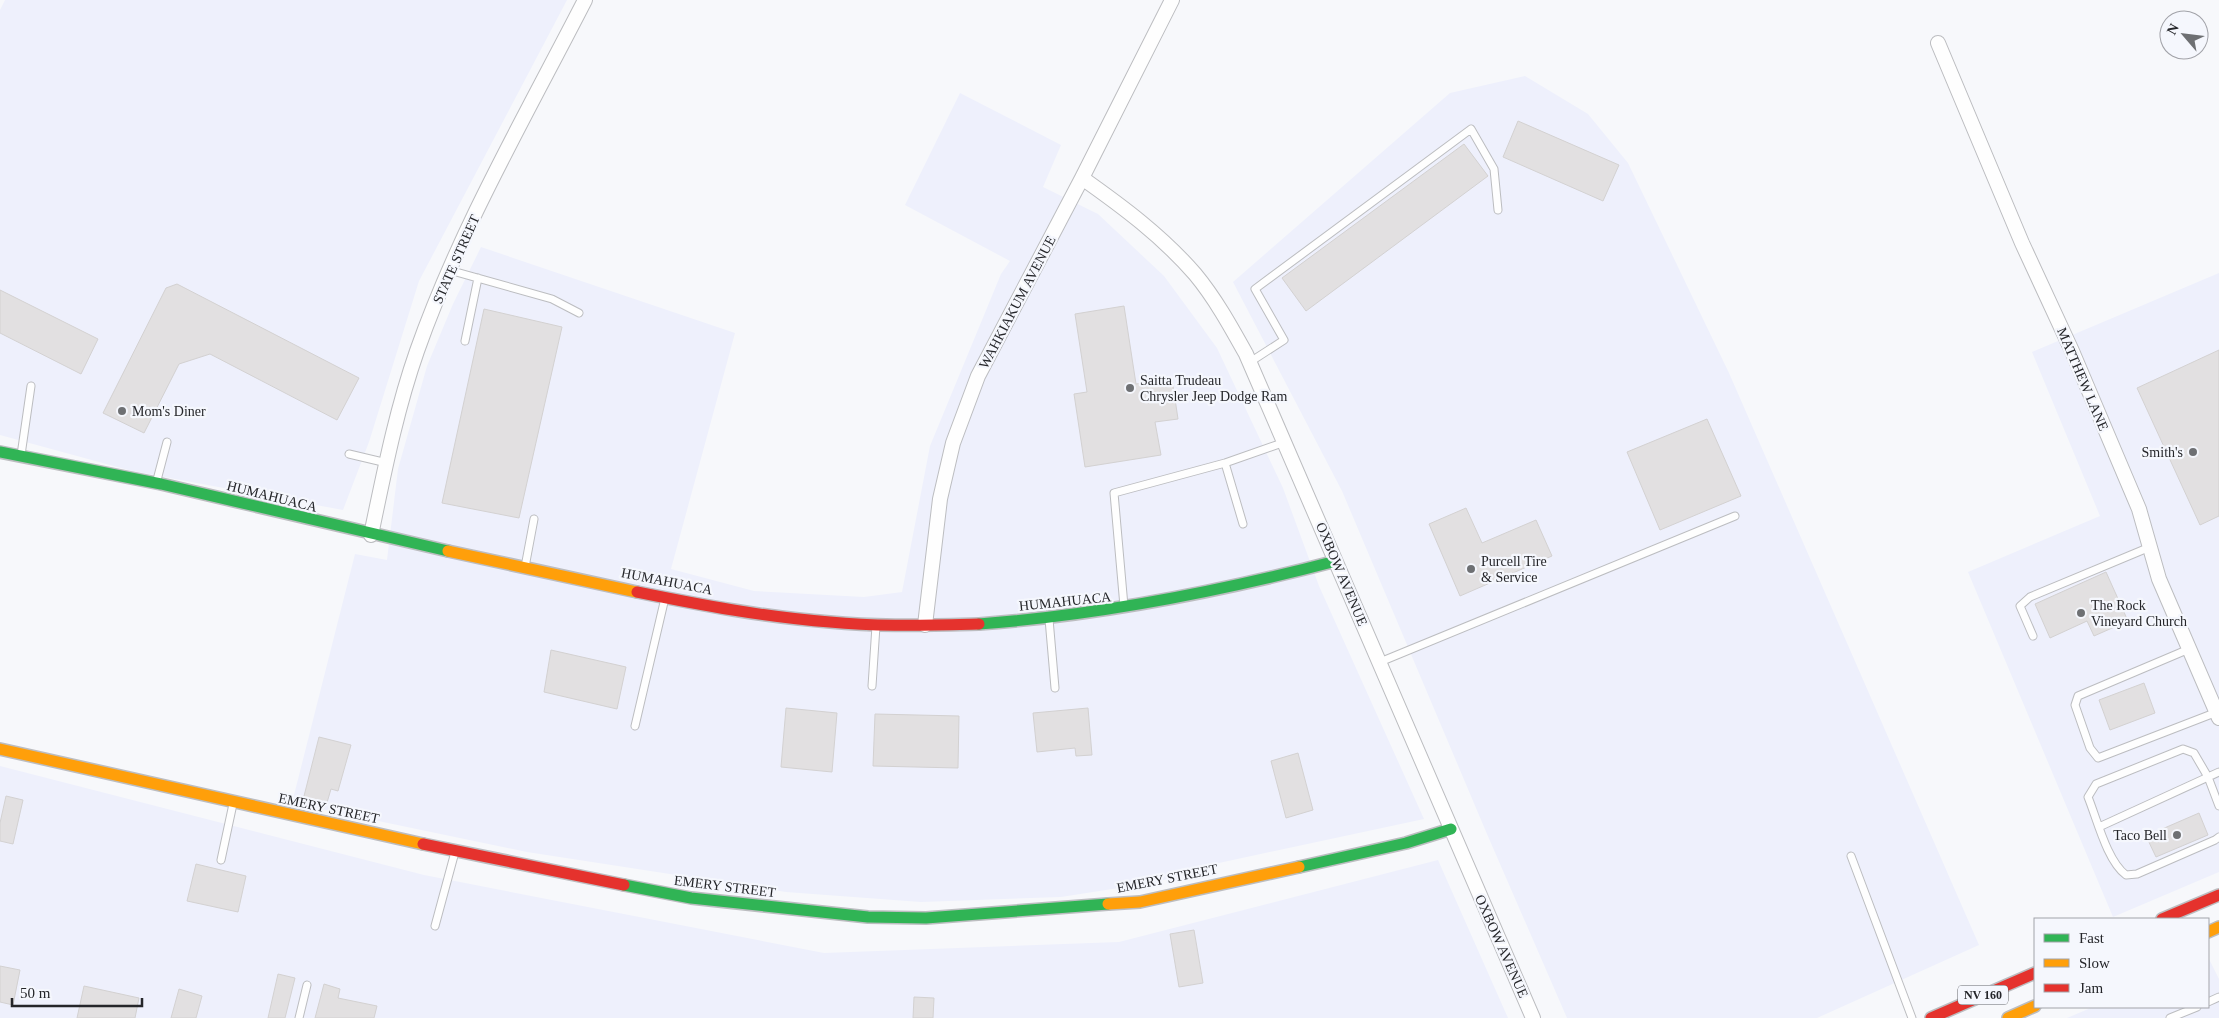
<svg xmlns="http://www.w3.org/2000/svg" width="2219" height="1018" font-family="Georgia,serif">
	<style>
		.built { fill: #eef0fc }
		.building { fill: #e2e0e1; stroke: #d3d1d1 }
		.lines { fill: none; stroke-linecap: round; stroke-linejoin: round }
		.lane-casing { stroke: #bcbdc0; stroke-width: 9 }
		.street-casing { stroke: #bcbdc0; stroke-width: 16 }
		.fast-casing { stroke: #bcbdc0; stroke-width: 14 }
		.slow-casing { stroke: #bcbdc0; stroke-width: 14 }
		.jam-casing { stroke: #bcbdc0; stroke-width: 14 }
		.lane { stroke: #fefefe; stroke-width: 7 }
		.street { stroke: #fefefe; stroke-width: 14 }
		.fast { stroke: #30b455; stroke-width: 11 }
		.slow { stroke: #ff9f0a; stroke-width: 11 }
		.jam { stroke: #e5322d; stroke-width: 11 }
		.poi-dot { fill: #6e7073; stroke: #f5f7fd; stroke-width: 2 }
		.labels { text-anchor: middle; stroke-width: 4.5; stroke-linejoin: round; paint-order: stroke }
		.shield { fill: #f5f7fd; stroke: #636569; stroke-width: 1 }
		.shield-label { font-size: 12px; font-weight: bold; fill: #25262a }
		.street-label { font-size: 14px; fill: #25262a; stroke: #f5f7fd }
		.poi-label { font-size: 14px; fill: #25262a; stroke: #f5f7fd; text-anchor: start }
	</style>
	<rect width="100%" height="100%" fill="#f7f8fb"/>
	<path class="built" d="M5,0H567L419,281L369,442L343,510L132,471L0,435V10Z
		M1525,76L1588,114L1628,163L1729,373L1979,945L1817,1018H1567L1487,834L1342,491L1233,282L1450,93Z
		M960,93L1061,145L1043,187L1098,214L1164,276L1217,348L1283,488L1319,586L1424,819L1219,863L1157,882L1061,897L921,902L786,892L527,852L292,803L355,554L387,560L398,469L427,366L453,304L481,247L735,333L671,569L754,591L864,597L902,592L930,446L1001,274L1010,261L905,205Z
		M2219,273V872L2113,917L1968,572L2100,516L2032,352Z
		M0,766L424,875L824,953L1119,942L1438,860L1508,1018H0Z
		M2208,957L2219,979V1018H2067L2093,1007H2208Z"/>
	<path class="building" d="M1518,121L1619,165L1603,201L1503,157Z
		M1464,144L1488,176L1306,311L1282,278Z
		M177,284L359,378L337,420L210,354L179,364L144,433L103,413L166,288Z
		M0,290L98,339L81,374L0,333Z
		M1124,306L1136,384L1172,379L1178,419L1155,422L1161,455L1085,467L1074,394L1087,392L1075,314Z
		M484,309L562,327L519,518L442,503Z
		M2219,350V516L2200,525L2137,388Z
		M1707,419L1741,496L1660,530L1627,452Z
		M1466,508L1482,543L1536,520L1552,556L1460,596L1429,524Z
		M2106,572L2128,621L2094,636L2087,621L2050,638L2035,604Z
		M551,650L626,667L617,709L544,692Z
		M2144,683L2155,713L2110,730L2099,700Z
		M786,708L837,713L832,772L781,767Z
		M1088,708L1092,755L1076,756L1075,748L1037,752L1033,713Z
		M875,714L959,716L958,768L873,766Z
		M319,737L351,745L338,791L331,789L326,806L303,800Z
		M1298,753L1313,810L1286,818L1271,761Z
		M6,796L23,800L13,844L0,841V823Z
		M2199,813L2208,835L2156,857L2146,836Z
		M196,864L246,876L238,912L187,901Z
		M1194,930L1203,983L1179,987L1170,934Z
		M0,966L20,970L13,1005L0,1002Z
		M278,974L295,978L285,1018H268Z
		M324,984L340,989L338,998L377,1006L374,1018H315Z
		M84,986L139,998L135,1018H77Z
		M179,989L202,996L196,1018H171Z
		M914,997L934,998L933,1018H913Z"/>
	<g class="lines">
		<defs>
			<path id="lane" d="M449,270L552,299L579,313
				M465,341L478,278
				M1250,362L1284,340L1255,289L1471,129L1494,169L1498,210
				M349,454L387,463
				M21,455L31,386
				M1225,463L1243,524
				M157,480L167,442
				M525,567L534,519
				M1124,606L1114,493L1225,463L1285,442
				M1049,619L1055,688
				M2033,636L2020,606L2030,597L2150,547
				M2189,649L2078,696L2075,705L2090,748L2098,758L2217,712
				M1380,662L1735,516
				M872,686L876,626
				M635,726L665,598
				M2219,806L2208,777L2194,753L2183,749L2096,784L2088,797C2097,819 2107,861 2126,875L2137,874L2215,840L2219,837
				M2099,827L2219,772
				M1851,856L1912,1018
				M221,860L233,804
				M435,926L455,852
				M2208,1002L2219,997
				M299,1018L307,985
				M2170,1018L2197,1007"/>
			<path id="street" d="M1938,43L2022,243L2072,351L2139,509L2159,579L2219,718
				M1082,178C1123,207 1162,236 1195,274C1215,298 1231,327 1246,354L1533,1018
				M371,535C384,473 396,411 417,351C460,229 526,115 585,0
				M925,625L940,499L953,443L978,376L1082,178L1172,0"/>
			<path id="fast" d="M0,452L161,484L448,551
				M979,624C1101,615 1218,592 1336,561
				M1299,867L1406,843L1451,829
				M624,885L691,898L868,917L926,918L1108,904"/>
			<path id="slow" d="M448,551L637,592
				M0,749L423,844
				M1108,904L1140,902L1299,867
				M2208,932L2219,927
				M2008,1018L2035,1006"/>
			<path id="jam" d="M637,592C701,605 765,617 830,622C880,627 929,625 979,624
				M423,844L624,885
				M2162,919L2219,895
				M1931,1018L2035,973"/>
		</defs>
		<use href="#lane" class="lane-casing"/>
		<use href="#street" class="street-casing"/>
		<use href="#fast" class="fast-casing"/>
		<use href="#slow" class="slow-casing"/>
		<use href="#jam" class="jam-casing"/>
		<use href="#lane" class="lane"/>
		<use href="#street" class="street"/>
		<use href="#fast" class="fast"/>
		<use href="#slow" class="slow"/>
		<use href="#jam" class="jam"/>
	</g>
	<g class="poi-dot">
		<circle cx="1130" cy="388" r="5"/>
		<circle cx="122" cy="411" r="5"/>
		<circle cx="2193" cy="452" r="5"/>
		<circle cx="1471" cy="569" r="5"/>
		<circle cx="2081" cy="613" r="5"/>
		<circle cx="2177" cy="835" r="5"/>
	</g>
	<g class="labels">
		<rect class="shield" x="1958" y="985.5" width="50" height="19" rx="4"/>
		<g class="shield-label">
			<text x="1983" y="999">NV 160</text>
		</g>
		<g class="street-label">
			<text transform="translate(456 259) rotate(-66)" y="5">STATE STREET</text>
			<text transform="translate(1017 302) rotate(-62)" y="5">WAHKIAKUM AVENUE</text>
			<text transform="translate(2083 379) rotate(67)" y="5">MATTHEW LANE</text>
			<text transform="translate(272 496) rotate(14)" y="5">HUMAHUACA</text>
			<text transform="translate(1342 574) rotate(67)" y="5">OXBOW AVENUE</text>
			<text transform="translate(667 581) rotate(11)" y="5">HUMAHUACA</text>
			<text transform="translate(1065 601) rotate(-6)" y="5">HUMAHUACA</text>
			<text transform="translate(329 808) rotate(12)" y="5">EMERY STREET</text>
			<text transform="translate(1167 878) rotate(-11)" y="5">EMERY STREET</text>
			<text transform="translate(725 886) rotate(7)" y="5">EMERY STREET</text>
			<text transform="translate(1502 946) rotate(66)" y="5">OXBOW AVENUE</text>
		</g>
		<g class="poi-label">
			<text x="1140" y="385">Saitta Trudeau<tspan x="1140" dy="16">Chrysler Jeep Dodge Ram</tspan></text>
			<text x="132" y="416">Mom's Diner</text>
			<text x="2183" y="457" text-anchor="end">Smith's</text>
			<text x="1481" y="566">Purcell Tire<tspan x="1481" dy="16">&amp; Service</tspan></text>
			<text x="2091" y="610">The Rock<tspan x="2091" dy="16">Vineyard Church</tspan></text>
			<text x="2167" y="840" text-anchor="end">Taco Bell</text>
		</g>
	</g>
	<rect x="2034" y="918" width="175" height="90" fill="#f5f7fd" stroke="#a2a3a9"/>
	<rect x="2044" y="934" width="25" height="8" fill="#30b455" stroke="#a2a3a9"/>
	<text x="2079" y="943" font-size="15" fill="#25262a">Fast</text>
	<rect x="2044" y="959" width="25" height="8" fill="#ff9f0a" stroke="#a2a3a9"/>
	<text x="2079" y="968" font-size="15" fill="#25262a">Slow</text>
	<rect x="2044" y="984" width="25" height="8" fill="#e5322d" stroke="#a2a3a9"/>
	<text x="2079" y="993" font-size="15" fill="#25262a">Jam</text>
	<g transform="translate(2184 35) rotate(298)"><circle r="24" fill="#f5f7fd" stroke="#a2a3a9"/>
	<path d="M0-4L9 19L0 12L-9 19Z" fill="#6e7073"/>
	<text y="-8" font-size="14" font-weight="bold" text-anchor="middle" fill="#25262a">N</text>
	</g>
	<path d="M12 998v8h130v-8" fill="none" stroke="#25262a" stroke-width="2.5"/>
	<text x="20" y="998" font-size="15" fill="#25262a" stroke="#f5f7fd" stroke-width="4" paint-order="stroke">50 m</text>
</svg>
